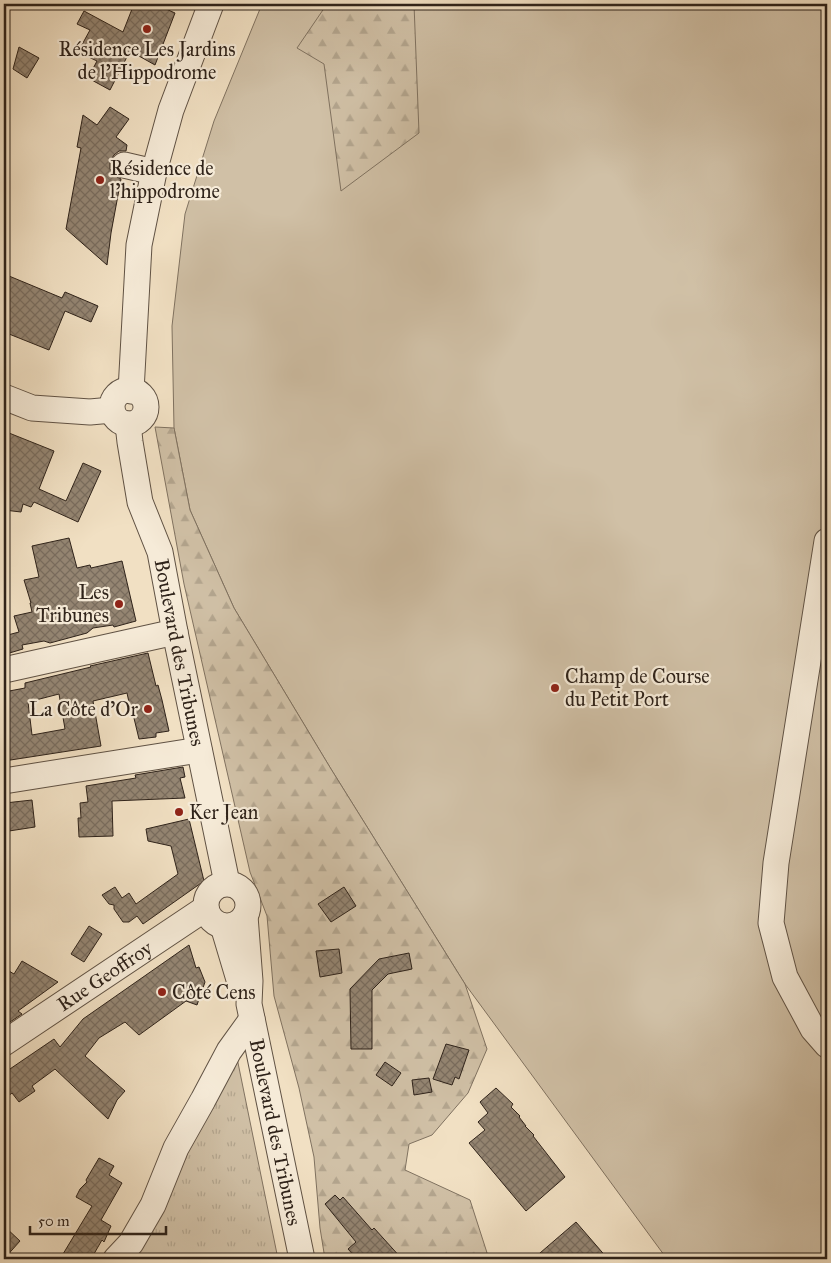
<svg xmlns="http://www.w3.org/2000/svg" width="831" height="1263" font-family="'IM FELL Great Primer',serif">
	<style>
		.green { fill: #d0c0a6; stroke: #807260 }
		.forest { fill: url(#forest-firs); stroke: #807260 }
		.park { fill: url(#park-tufts); stroke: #807260 }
		.building { fill: url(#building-cross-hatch); stroke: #2f231a; fill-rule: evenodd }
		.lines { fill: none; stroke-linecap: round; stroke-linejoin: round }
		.minor-casing { stroke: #605244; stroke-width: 27 }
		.minor { stroke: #f6ebd8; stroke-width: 25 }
		.poi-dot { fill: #8f2418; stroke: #f6ebd8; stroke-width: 2 }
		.labels { text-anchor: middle; stroke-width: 4.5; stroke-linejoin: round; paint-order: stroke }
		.poi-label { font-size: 20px; fill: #2f231a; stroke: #f6ebd8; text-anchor: start }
		.street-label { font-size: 20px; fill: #2f231a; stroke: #f6ebd8 }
	</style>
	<defs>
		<pattern id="forest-firs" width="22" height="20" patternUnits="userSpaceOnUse" patternTransform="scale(1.25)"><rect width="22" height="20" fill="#d0c0a6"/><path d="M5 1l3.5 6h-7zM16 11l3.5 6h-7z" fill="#b3a58e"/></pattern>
		<pattern id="park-tufts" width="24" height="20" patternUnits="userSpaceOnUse" patternTransform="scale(1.25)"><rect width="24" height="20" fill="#d0c0a6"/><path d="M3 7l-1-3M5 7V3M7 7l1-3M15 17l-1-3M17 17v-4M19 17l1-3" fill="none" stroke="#b3a58e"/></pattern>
		<pattern id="building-cross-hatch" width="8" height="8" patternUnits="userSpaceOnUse" patternTransform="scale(1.25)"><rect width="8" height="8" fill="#948572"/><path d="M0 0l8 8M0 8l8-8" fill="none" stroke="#796c5d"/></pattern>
	</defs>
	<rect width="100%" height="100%" fill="#f1e0c3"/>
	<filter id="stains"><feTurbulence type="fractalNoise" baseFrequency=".004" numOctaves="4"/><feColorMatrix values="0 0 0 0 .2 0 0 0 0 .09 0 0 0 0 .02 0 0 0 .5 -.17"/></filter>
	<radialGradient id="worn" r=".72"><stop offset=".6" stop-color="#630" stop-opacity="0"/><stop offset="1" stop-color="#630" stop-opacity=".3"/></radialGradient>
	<path class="green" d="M262,4H827V1259H667L465,984L331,769L234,608L190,510L174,428L172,326L185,214L214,121Z"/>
	<path class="forest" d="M327,4H414L419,133L341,191L324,64L297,48Z
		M155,427L174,428L190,510L234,608L331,769L465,984L487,1049L468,1093L432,1135L409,1144L405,1170L470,1200L489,1259H325L320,1228L314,1157L299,1088L274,996L267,916L250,872L184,584Z"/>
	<path class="park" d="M236,1053L278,1259H127Z"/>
	<path class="building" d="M134,4H155L175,13L155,65L130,51L110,90L88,78L97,61L78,52L90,30L77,24L84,11L123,32Z
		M19,47L39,58L27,78L13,69Z
		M110,107L129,119L116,137L127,145L126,151H119L114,155L110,162V169L114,175L121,179L111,233L107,265L66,229L81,148L77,147L83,115L97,125Z
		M9,276L62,298L65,292L98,306L91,322L65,311L49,350L4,332V288Z
		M4,431L54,451L39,489L66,501L83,463L101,471L78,522L34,502L31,507L23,504L21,512L4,510Z
		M69,538L77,568L90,565L91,568L122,561L136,621L114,627L113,625L93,628L87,633L50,643L44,641L22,645L23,649L6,654L4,646V636L19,632L14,616L32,612L30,603H31L24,580L39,577L32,546Z
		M148,653L156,686L158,685L162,700L169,731L156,733V737L139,739L133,714L131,706L130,707L127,693L93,701L101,746L4,761V692L25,688V683L91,667L90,666ZM59,694L65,729L32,735L28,702Z
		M183,767L185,777L180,778L185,798L112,801L113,836L79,837L78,818H81L80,803L88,802L86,786L136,778L135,775Z
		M32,800L35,827L9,831L5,803Z
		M189,819L204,881L143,924L137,916L129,922H123L114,909V905L109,904L102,895L115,887L122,898L129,893L136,904L178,874L171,846L148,841L146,829Z
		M344,887L356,906L331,922L318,904Z
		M89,926L102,934L84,962L71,954Z
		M189,945L196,968L199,967L205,982L197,1005L186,1001L139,1035L125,1022L99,1038L85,1056L125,1091L117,1100L108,1119L55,1069L32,1086L35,1091L19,1102L12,1093L4,1099V1073L54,1039L60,1047L83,1019Z
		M339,949L342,973L320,977L316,951Z
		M409,953L412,969L388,974L372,990V1049H351L350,989L379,959Z
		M22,961L58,982L18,1011L22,1014L4,1026V968L14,974Z
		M446,1044L469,1050L459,1079L455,1077L452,1085L433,1079Z
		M385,1062L401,1073L392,1086L376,1075Z
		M429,1078L432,1092L414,1095L412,1080Z
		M496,1088L513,1104L511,1107L520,1116L519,1117L526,1126H525L534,1135L533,1136L565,1177L526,1211L469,1143L485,1130L478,1122L488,1113L480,1102Z
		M99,1158L114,1166L109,1175L122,1183L101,1220L111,1226L104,1242L102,1240L91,1259H60L92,1206L76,1197L80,1189L87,1182L86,1180Z
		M335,1195L340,1200L343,1197L372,1230L374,1228L402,1259H357L348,1249L356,1242L325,1204Z
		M576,1222L608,1259H533Z
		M4,1226L20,1241L4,1259Z"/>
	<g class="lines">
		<defs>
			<g id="minor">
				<path d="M124,165L154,172"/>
				<circle cx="129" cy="407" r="17"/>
				<path d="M131,391L139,245L154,172L171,110L211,4"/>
				<path d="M4,397L32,408L90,412L112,410"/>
				<path id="s1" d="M128,424L130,442L140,502L160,552L175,632L227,883"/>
				<path d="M827,541L776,863L771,923L785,977L813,1029L827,1045"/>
				<path d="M4,670L175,632"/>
				<path d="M4,781L199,750"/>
				<circle cx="227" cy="905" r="21"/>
				<path id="s2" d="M245,916L250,981L249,1004L302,1259"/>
				<path d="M223,926L240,983"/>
				<path id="s3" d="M4,1043L206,908"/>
				<path d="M116,1259L131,1243L153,1205L176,1148L203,1100L229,1051L252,1019"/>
			</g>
		</defs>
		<use href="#minor" class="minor-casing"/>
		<use href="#minor" class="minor"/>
	</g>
	<g class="poi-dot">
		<circle cx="147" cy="29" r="5"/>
		<circle cx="100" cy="180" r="5"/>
		<circle cx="119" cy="604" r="5"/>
		<circle cx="555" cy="688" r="5"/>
		<circle cx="148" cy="709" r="5"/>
		<circle cx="179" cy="812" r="5"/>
		<circle cx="162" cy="992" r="5"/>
	</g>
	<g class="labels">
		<g class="poi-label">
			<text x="147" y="56" text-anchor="middle">Résidence Les Jardins<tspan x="147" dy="23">de l'Hippodrome</tspan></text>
			<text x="110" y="175">Résidence de<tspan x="110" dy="23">l'hippodrome</tspan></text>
			<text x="109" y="599" text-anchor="end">Les<tspan x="109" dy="23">Tribunes</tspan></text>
			<text x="565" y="683">Champ de Course<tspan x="565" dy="23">du Petit Port</tspan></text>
			<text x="138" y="716" text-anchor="end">La Côte d'Or</text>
			<text x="189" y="819">Ker Jean</text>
			<text x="172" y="999">Côté Cens</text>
		</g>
		<g class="street-label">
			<text dy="7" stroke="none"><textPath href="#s1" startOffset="235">Boulevard des Tribunes</textPath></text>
			<text dy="7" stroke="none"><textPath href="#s3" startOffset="121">Rue Geoffroy</textPath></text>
			<text dy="7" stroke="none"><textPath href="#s2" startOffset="219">Boulevard des Tribunes</textPath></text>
		</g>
	</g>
	<rect width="831" height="1263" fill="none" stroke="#f1e0c3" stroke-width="20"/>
	<rect x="5" y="5" width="821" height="1253" fill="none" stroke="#2f231a" stroke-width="2.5"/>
	<rect x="10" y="10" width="811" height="1243" fill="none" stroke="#2f231a"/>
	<path d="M30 1226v8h136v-8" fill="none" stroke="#2f231a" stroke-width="2.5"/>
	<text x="38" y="1226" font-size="15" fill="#2f231a" stroke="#f6ebd8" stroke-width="4" paint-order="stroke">50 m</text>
	<rect width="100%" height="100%" filter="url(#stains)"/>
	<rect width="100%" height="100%" fill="url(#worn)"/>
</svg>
